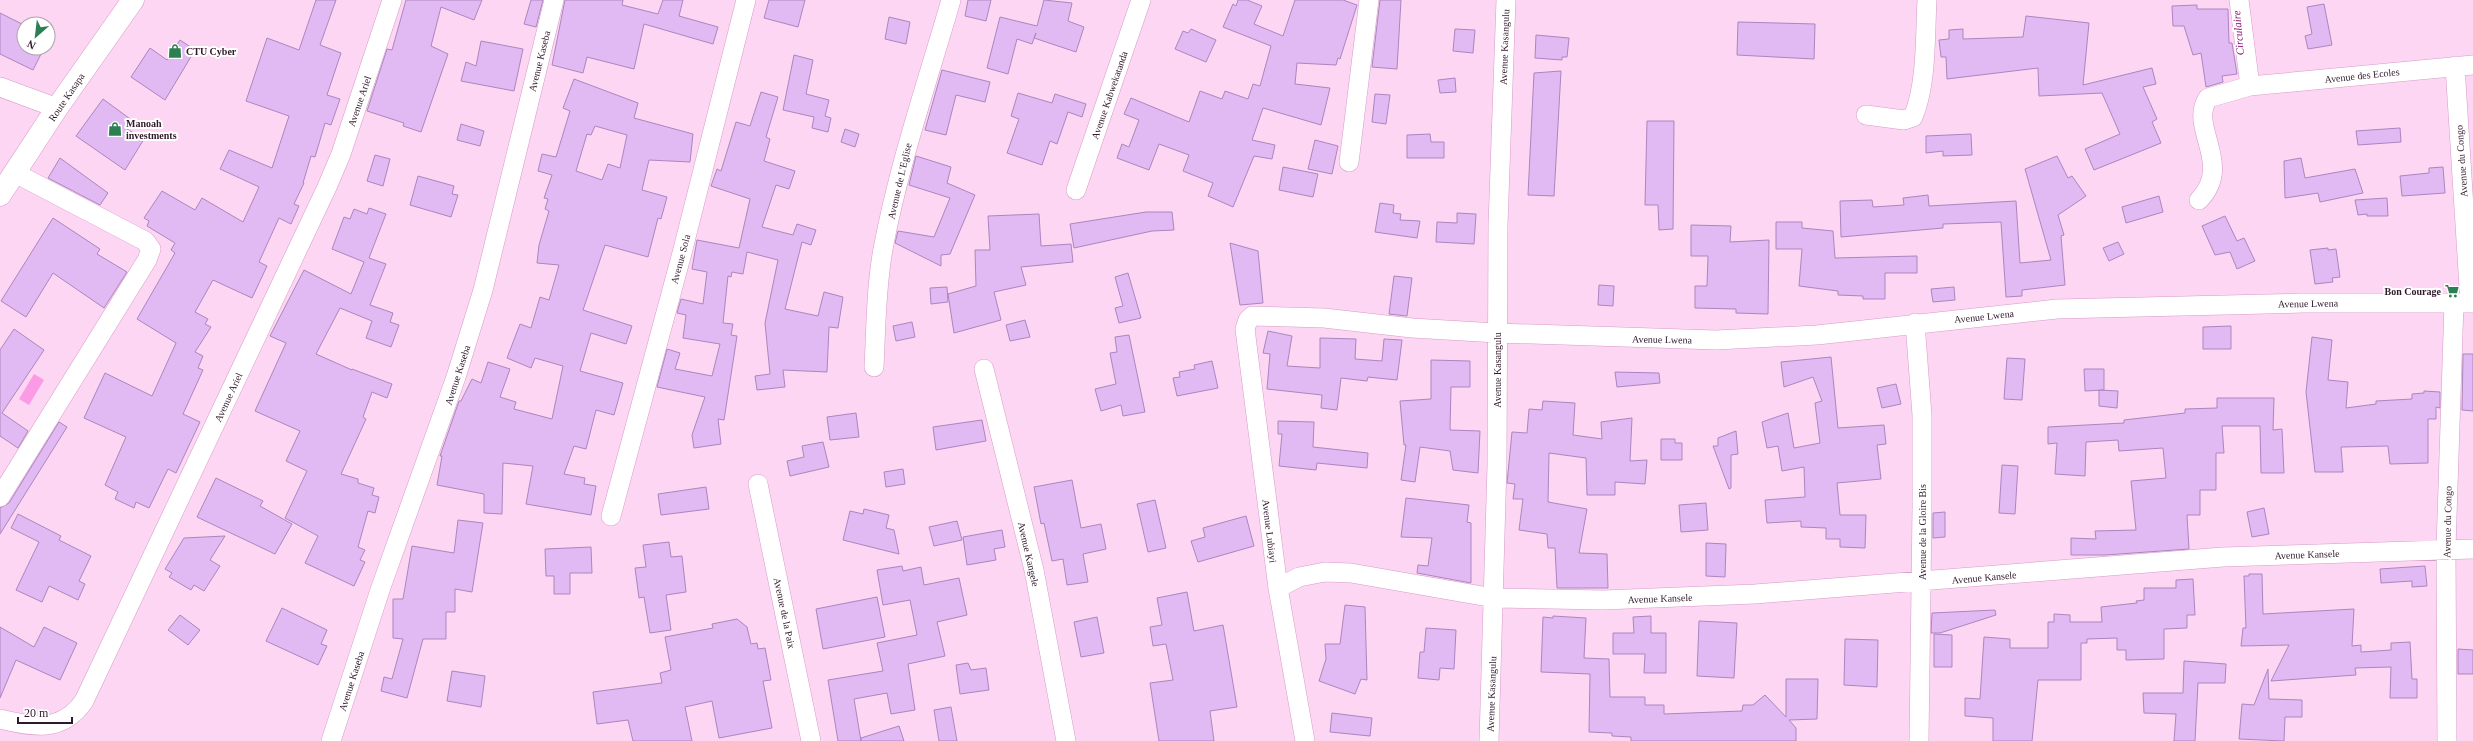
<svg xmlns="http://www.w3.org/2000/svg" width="2473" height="741" font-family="'Times New Roman',serif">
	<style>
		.water { fill: #fb9be6 }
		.building { fill: #e2baf3; stroke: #ad85bf; fill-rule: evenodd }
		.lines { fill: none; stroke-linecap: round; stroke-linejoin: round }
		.minor-casing { stroke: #d79bc9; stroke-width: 20 }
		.secondary-casing { stroke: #d79bc9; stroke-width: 23 }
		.minor { stroke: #fff; stroke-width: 19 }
		.secondary { stroke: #fff; stroke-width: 22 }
		.labels { text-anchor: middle; stroke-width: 4; stroke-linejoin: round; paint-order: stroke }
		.street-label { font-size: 10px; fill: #30192b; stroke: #fff }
		.poi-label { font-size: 10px; font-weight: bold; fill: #30192b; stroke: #fff; text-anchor: start }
		.water-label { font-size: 11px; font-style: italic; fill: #8a1a79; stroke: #fff }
	</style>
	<rect width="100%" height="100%" fill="#fcd6f2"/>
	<path class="water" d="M34,374L44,380L29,405L19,399Z"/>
	<path class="building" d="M316,0H336L320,45L341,53L327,95L340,99L331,125L325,123L315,157L311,156L303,183H304L294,204L299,206L291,224L279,218L259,262L267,266L252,298L213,280L195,312L208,319L205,324L211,327L195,352L203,356L198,368L203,370L183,414L200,422L176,473L168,469L149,508L136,502L134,508L115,499L118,492L105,485L126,437L84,418L105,373L152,396L176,343L137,319L175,253L171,250L175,243L147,226L149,221L144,218L162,191L195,210L202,198L243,222L259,187L220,169L229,150L272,168L289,116L246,101L267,38L299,50Z
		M406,0H482L474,20L441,7L431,46L448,54L421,132L403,126L404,123L367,111L387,49L392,50Z
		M531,0H543L536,27L524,24Z
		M565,0H623L622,5L658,14L663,0H683L679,16L718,27L713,44L644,24L634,69L587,57L583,73L552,65Z
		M769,0H805L798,27L764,18Z
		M968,0H991L986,21L965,16Z
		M1044,0L1072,3L1068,21L1084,27L1076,52L1034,38L1036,33L1032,44L1017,39L1008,74L987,68L1000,17L1037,26Z
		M1238,0H1247L1262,6L1254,24L1283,36L1295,0H1343L1357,5L1340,59L1338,58L1336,65L1297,63L1295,84L1330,88L1321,125L1263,108L1252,140L1275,145L1272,159L1254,156L1233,207L1208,196L1213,183L1183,171L1189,155L1159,144L1149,170L1117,158L1122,144L1129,147L1139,120L1124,114L1131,98L1189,122L1200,91L1222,99L1225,91L1248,99L1253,84L1260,86L1271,46L1223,27L1233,4L1236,6Z
		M1380,0H1401L1397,69L1372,67Z
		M2324,4L2332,45L2308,49L2305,36L2312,34L2307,7Z
		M2197,5V9H2228L2229,43H2232L2237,74L2222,76L2223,82L2206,87L2201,53L2193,55L2184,26H2173L2172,6Z
		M0,13L24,25V48H44L33,70L0,54Z
		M2026,16L2089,23L2083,85L2152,68L2156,84L2143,87L2157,119L2152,122L2161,143L2094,170L2085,149L2120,134L2102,93L2039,96L2038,68L1947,79L1946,57H1941L1939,40L1949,39V30L1963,29V39L2023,37Z
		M889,17L910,22L906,44L885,39Z
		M1738,22L1815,24L1814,59L1737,55Z
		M1191,29L1216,40L1206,62L1175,49L1183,31L1188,33Z
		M1455,29L1475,30L1473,53L1453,51Z
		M1536,35L1569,38L1567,57H1562V60L1535,58Z
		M180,40L195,50L165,100L131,77L150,48L167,60Z
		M481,41L523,49L514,91L461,81L466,62L476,66Z
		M794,55L813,60L806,94L829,100L825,116L831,118L828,132L812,128L814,117L783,110Z
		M942,70L990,82L985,102L956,95L946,135L925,130Z
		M1561,71L1554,196L1528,195L1534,73Z
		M1455,78L1456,92L1440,93L1438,80Z
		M574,79L638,103L634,118L693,134L690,162L649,160L642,190L667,197L661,219L658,218L648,257L605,245L583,310L632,326L626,344L591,333L580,371L623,383L614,415L596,410L586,449L574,446L564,474L585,478L584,484L596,486L591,515L526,504L533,466L503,463L502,514L484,513V494L437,485L442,456H440L459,401H461L472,379L481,383L488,362L510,369L500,397L516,402L514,409L552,419L563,366L535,358L531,368L507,358L520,324L531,328L540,297L549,300L559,265L537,263L539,245L549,211L545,209L548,199L544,198L552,175L538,171L542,154L556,157L570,111L563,108ZM595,126L627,135L620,168L608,164L602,180L576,171L587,134L591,135Z
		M761,92L778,97L766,137L770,139L764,161L795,171L789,189L776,185L762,227L793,235L797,224L816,230L811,245L802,242L785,309L818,316L824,292L843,297L838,328L829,327L827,372L783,370L785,387L757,390L755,376L770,374L765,323L778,260L747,252L743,274L732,272L731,277L728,276L723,323L733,324L731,335L737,336L724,420L718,419L721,444L694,448L692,435L705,397L657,387L667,349L680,353L675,369L712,376L720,344L683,338L686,315L677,313L681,299L703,304L707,272L692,269L697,240L739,248L750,199L711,186L717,169L721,171L736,122L750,126Z
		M1018,93L1052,103L1055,94L1086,104L1082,117L1068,112L1057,144L1050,141L1042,165L1007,153L1019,119L1011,116Z
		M1375,94L1390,95L1386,124L1372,122Z
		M103,99L133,121L127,129L144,139L125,170L76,136Z
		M1647,121H1674L1673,229L1659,230L1658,205H1645Z
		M461,124L484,131L480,146L457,140Z
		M2400,128L2401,142L2358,145L2356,131Z
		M845,129L859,134L855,147L841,142Z
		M1430,134L1431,142H1444V158H1407V135Z
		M1971,134L1972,155L1943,156V151L1926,153V136Z
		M1315,140L1338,146L1332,174L1308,169Z
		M375,155L390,159L383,186L367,181Z
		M916,156L951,167L947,183L975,195L950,254L941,255V266L895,243L898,231L934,237L950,198L909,185Z
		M2057,156L2068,178L2072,176L2086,196L2058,215L2064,235L2061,236L2065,285L2022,290V296L2006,297L2001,222L1943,224V228L1841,237L1840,201L1872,200L1873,207L1904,205L1903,198L1928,195L1929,206L2016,201L2020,263L2051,260L2025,169Z
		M60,158L108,193L100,205L48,178Z
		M2301,158L2305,178L2355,169L2363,193L2320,202L2318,193L2285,198L2284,161Z
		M1283,167L1318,174L1313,197L1279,190Z
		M2443,167L2445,193L2402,196L2400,176L2429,173V168Z
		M418,176L454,186L452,194L458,195L451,217L410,205Z
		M2159,196L2163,212L2126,223L2122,207Z
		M2387,198L2388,216H2367V214L2358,215L2355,200Z
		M1380,203L1394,205L1393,213L1401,214L1400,220L1420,221L1417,238L1375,232Z
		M369,208L386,214L369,258L386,264L370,305L393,313L390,322L399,325L391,347L366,338L372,321L340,308L316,354L352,370V369L392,384L387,398L372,392L363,417L366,419L341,474L358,479V483L374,488L372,495L379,497L375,513L368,511L358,547L365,550L360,560L365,562L354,586L305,563L318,536L285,518L307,471L286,461L300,431L255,411L286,343L270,336L304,270L351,294L364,262L332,249L344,217L350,219L354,209L367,214Z
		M1146,212H1172L1174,230L1152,231L1074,248L1070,224Z
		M1457,213L1476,214L1474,244L1436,242L1437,222L1457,223Z
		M1039,214L1041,246L1071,244L1073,262L1021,267L1026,285L994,292L1001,320L954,333L948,294L976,286L975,250H990L988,216Z
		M2225,216L2237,241L2244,238L2255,261L2237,269L2230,252L2215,255L2202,226Z
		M53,218L100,249L97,254L127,272L104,308L53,273L26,317L1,301Z
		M1776,222H1802V228L1833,231L1835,258L1917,256V273H1885V299H1863V296L1838,295V291L1799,286L1802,249H1776Z
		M1691,225L1731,226L1730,242L1769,240L1768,314L1736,313V309L1695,308V286H1707L1708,256H1691Z
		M2118,242L2124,254L2109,261L2103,248Z
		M1230,243L1258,251L1263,303L1240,305Z
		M2328,248V250L2336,249L2340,277L2332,278L2333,282L2315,284L2310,250Z
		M1128,273L1141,318L1119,323L1115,308L1123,306L1115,277Z
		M1394,276L1412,278L1407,316L1389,314Z
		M1599,285L1614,286L1613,306L1598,305Z
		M947,287L948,302L931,304L930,288Z
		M1954,287L1955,300L1933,302L1931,289Z
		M1025,320L1030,337L1010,341L1006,325Z
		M912,322L915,337L896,341L893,326Z
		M2231,326V349H2203V327Z
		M14,329L44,350L2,413L28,431L18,448L0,436V350Z
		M1268,331L1292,336L1287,366L1320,368V338L1356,339L1355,359L1382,361L1384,339L1402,340L1397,380L1368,377L1367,381L1341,378L1337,410L1321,408L1322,395L1267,389L1270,354L1263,353Z
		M1129,335L1145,412L1123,416L1121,405L1101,411L1095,389L1116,384L1110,353L1117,352L1115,337Z
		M2312,337L2332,340L2328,380L2348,382L2346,408L2376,404V401L2412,399V394L2424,393V391L2440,392V408L2436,407V419H2428V463L2390,464L2388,446L2341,447L2343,472H2315L2306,392Z
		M2463,354H2473V411L2462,410Z
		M1831,357L1838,428L1884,425L1886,444L1877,445L1881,479L1837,483L1840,515H1866L1865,548L1840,547V539H1826V528L1801,527V521L1767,523L1765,500L1805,497L1804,467L1782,471L1778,446L1767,448L1762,422L1788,413L1794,448L1820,443L1815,403L1822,401L1813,377L1784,387L1781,362Z
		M2007,358L2025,359L2022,400L2004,399Z
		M1431,360L1470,361V387H1451L1450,430L1480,431L1478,473L1453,470L1450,451L1420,447L1415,482L1401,480L1406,445H1404L1400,401L1431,399Z
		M1212,361L1218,388L1177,396L1173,378L1180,377L1179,372L1195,369L1194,365Z
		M2084,369H2104V390L2085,391Z
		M1615,372L1659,373L1660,383L1617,387Z
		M1896,384L1901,404L1882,408L1877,388Z
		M2099,390L2118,391L2117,408L2099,406Z
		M2217,398H2274L2273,430L2282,429L2284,473H2261L2260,426H2222L2224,453H2216V490H2200V515H2187L2189,549L2105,555H2071V538L2096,539L2095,531L2136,530L2131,481L2166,478L2163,448L2119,451L2118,440L2086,442L2085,476L2055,474L2057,443L2048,444V427L2124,423V420L2185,413V409L2217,408Z
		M1543,401L1575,403L1573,435L1602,439L1601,422L1632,418L1630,461L1647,460L1645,484L1615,482V495H1587L1586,458L1549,453L1548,502L1587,509L1579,553L1607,554L1608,588H1557L1555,548H1548L1547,534L1519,530L1523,499H1513L1515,484L1507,483L1512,432L1527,433L1529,409L1542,410Z
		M856,413L859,437L830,440L827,417Z
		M982,420L986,441L936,450L933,427Z
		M1278,421L1314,422L1313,447L1368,453L1367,468L1317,463L1316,470L1279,466L1282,434H1278Z
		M59,422L67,427L0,534V508L9,503Z
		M1736,431L1738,454L1731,455V488L1729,489L1713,446H1718V438Z
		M1661,439H1675V443H1682V460H1661Z
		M823,442L829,467L790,476L787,461L804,457L802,446Z
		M2002,465L2018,466L2015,514L1999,513Z
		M903,469L905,484L886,487L884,472Z
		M216,478L263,501L260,506L292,524L275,554L197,517Z
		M1072,480L1081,528L1101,524L1106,549L1083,554L1088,582L1067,585L1063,559L1052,561L1044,523L1041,524L1034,487Z
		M706,487L709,509L661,515L658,494Z
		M1406,498L1469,505L1467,522L1471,523V583L1417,573L1418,565L1428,566L1432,538L1401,537Z
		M1155,500L1166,548L1148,552L1137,504Z
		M1706,503L1708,530L1681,532L1679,505Z
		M2264,508L2269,534L2252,537L2247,512Z
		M864,509L889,515L886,528L894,530L899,554L843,540L850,511L863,514Z
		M1945,512V537L1933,538V513Z
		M18,514L61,536L59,540L91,556L79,581L85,584L78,600L49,586L42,602L16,590L39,542L11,528Z
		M1246,516L1254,546L1198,562L1191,541L1205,537L1203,528Z
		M458,520L483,523L472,592L455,589V612H446V639H423L407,698L381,691L384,677L392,679L403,639L393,638V599H403L412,546L454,553Z
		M957,521L962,540L934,546L929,527Z
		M1002,530L1005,547L994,549L996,560L967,565L963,537Z
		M225,536L210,560L220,566L204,591L194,585L191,590L169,577L172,573L165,569L184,538Z
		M669,542L671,557L682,556L686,592L666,595L671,630L650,633L644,597L639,598L635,568L646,567L643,545Z
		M1706,543L1726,544L1725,577L1706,576Z
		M591,547L592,573H570V594H554V576H546L545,549Z
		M902,566L903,571L921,567L924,585L959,578L967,615L937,622L945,656L908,664L915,710L891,714L887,693L854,699L861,741H838L828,680L883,671L877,643L917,635L910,600L883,605L877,570Z
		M2425,566L2427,586L2412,587V581L2381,583L2380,569Z
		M2249,574H2262L2263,614L2354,609L2352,646L2361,645V652L2391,650V643L2410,642L2412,679H2417V698H2390L2391,667L2355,668L2356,675L2271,681L2289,645L2241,646L2243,628H2246L2244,576H2249Z
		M2193,579L2195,615H2187V628L2164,629V659L2126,660V650H2117V638L2087,639V643H2081V680H2038L2032,741H1993V718L1965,716V698L1980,699L1984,637L2010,639V648H2048V622H2054V614L2070,615V622H2102L2101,607L2137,603L2136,601L2144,600V588H2176V580Z
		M1187,592L1194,631L1223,625L1237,707L1210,711L1214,741H1159L1150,683L1173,680L1166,644L1153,646L1150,627L1162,625L1157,598Z
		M877,597L885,637L823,649L816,609Z
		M1345,605L1365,607L1367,680L1361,679L1355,694L1319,681L1326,659L1325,644H1340Z
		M282,608L327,630L321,644L327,646L318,665L266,641Z
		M1995,610L1996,615L1940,633H1931L1932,613Z
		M180,615L200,630L188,645L168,630Z
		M1553,616L1586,618L1584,658L1609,659L1610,697H1645V705H1664V714L1742,711L1743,705H1753L1765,695L1786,717V679H1818L1817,719L1789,720L1796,728V741H1631V737L1612,736V733L1589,732L1590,674L1541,672L1543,617L1553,618Z
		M1651,616V633H1666V673H1644L1645,654H1613V633H1634L1633,617Z
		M1097,617L1104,653L1081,657L1074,622Z
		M737,619L747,627L751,644L757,643L758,649L765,648L771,680L763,681L772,728L719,738L712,701L685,707L692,741H633L628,720L597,724L593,692L662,683L660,673L671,670L665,637L713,628L712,624Z
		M1699,621L1737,623L1734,678L1697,676Z
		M0,627L34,647L44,627L77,643L60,680L16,660L0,698Z
		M1426,628L1456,630L1454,669L1440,668L1439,680L1418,678L1420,652H1424Z
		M1934,634L1952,635V667H1934Z
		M1845,639L1878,640L1877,687L1844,685Z
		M2458,649L2473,650V674H2458Z
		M2184,661L2226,664L2225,683H2198L2195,741H2174L2176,714L2144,713L2143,693H2183Z
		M968,663L971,670L986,668L989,690L960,694L956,665Z
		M2268,669L2269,699L2302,700V717H2285L2284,741L2239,739L2242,704L2254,705Z
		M452,671L485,676L481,707L447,701Z
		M951,707L957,741H939L934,710Z
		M1332,713L1372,718L1370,736L1330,732Z
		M899,726L904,741H861V738Z"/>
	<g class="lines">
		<defs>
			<path id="minor" d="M2239,0L2250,86
				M2455,66L2470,303
				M0,87L57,108
				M1866,115L1904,120L1913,117C1927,84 1925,36 1927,0
				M1349,162L1369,0
				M1076,190L1141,0
				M2199,200C2234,164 2188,127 2208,98L2250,86L2473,65
				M1915,323L1922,415V508L1919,741
				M874,367C876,328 876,288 883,249C899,164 927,83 951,0
				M984,369L1034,570L1066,741
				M758,484L811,741
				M0,497L147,260L151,249L145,241L15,173
				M611,516L682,253L746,0
				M1278,588L1299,577L1325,572L1351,573L1494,598L1603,600L1755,594L2223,557L2473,549
				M0,719C32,727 62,733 84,701L327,187L341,154L392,0
				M331,741L380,590L456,377L483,290L554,0
				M1305,741L1278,588L1245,329L1248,320L1252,316L1324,318L1412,328L1497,333L1716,340L1817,335L2057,309L2304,303H2473
				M1489,741L1497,465L1498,225L1506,0
				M2447,741L2446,548L2454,303"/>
			<path id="secondary" d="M0,195L57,108L133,0"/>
		</defs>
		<use href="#minor" class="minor-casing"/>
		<use href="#secondary" class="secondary-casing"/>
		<use href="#minor" class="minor"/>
		<use href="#secondary" class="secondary"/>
	</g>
	<defs>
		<symbol id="shop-bare" viewBox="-9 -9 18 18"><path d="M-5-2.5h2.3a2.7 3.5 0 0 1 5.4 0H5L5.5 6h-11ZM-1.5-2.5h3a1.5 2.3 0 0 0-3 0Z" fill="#2c7f51" stroke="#fff" stroke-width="2.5" paint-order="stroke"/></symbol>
		<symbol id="supermarket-bare" viewBox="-9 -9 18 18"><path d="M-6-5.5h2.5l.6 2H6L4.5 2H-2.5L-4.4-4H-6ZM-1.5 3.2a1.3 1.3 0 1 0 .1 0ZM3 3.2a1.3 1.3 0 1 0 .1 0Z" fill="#2c7f51" stroke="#fff" stroke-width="2.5" paint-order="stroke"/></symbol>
	</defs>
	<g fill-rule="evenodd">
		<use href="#shop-bare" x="165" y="41" width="20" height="20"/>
		<use href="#shop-bare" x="105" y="119" width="20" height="20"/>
		<use href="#supermarket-bare" x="2442" y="281" width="20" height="20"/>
	</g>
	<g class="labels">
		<g class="street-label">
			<text transform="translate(1504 47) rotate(-88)" y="4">Avenue Kasangulu</text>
			<text transform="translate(539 61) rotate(-76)" y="4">Avenue Kaseba</text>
			<text transform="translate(2362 75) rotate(-6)" y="4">Avenue des Ecoles</text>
			<text transform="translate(1109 95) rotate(-71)" y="4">Avenue Kabwekatanda</text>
			<text transform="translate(66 97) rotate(-56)" y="4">Route Kasapa</text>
			<text transform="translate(359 101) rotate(-71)" y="4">Avenue Ariel</text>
			<text transform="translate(2461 161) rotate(-94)" y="4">Avenue du Congo</text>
			<text transform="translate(899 181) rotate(-77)" y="4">Avenue de L'Eglise</text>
			<text transform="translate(680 259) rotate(-75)" y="4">Avenue Sola</text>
			<text transform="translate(2308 303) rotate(-1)" y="4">Avenue Lwena</text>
			<text transform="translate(1984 316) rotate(-6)" y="4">Avenue Lwena</text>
			<text transform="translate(1662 339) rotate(1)" y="4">Avenue Lwena</text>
			<text transform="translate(1497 370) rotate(-90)" y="4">Avenue Kasangulu</text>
			<text transform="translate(457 375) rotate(-72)" y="4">Avenue Kaseba</text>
			<text transform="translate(228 397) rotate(-65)" y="4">Avenue Ariel</text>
			<text transform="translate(2447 522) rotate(-89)" y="4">Avenue du Congo</text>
			<text transform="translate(1270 531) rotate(83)" y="4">Avenue Lubiayi</text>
			<text transform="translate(1922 532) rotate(-90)" y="4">Avenue de la Gloire Bis</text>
			<text transform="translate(1029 554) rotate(77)" y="4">Avenue Kangele</text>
			<text transform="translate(2307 554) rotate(-2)" y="4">Avenue Kansele</text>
			<text transform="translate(1984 577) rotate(-5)" y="4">Avenue Kansele</text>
			<text transform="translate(1660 598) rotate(-2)" y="4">Avenue Kansele</text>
			<text transform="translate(785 613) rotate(78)" y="4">Avenue de la Paix</text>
			<text transform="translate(351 681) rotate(-72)" y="4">Avenue Kaseba</text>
			<text transform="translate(1491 694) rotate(-88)" y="4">Avenue Kasangulu</text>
		</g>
		<g class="poi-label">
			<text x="186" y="55">CTU Cyber</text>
			<text x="126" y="127">Manoah<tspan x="126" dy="12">investments</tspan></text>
			<text x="2441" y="295" text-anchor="end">Bon Courage</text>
		</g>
		<g class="water-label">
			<text transform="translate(2238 33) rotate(-95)" y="4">Circulaire</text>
		</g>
	</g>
	<g transform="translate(36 36) rotate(208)"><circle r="19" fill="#ffffff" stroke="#aca3aa"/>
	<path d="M0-3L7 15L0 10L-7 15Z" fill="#2c7f51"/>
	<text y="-6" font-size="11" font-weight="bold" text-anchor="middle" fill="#30192b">N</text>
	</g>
	<path d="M18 717v6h54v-6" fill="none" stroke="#30192b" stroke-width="2"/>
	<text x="24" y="717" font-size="12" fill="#30192b" stroke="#ffffff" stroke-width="3" paint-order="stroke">20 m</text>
</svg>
